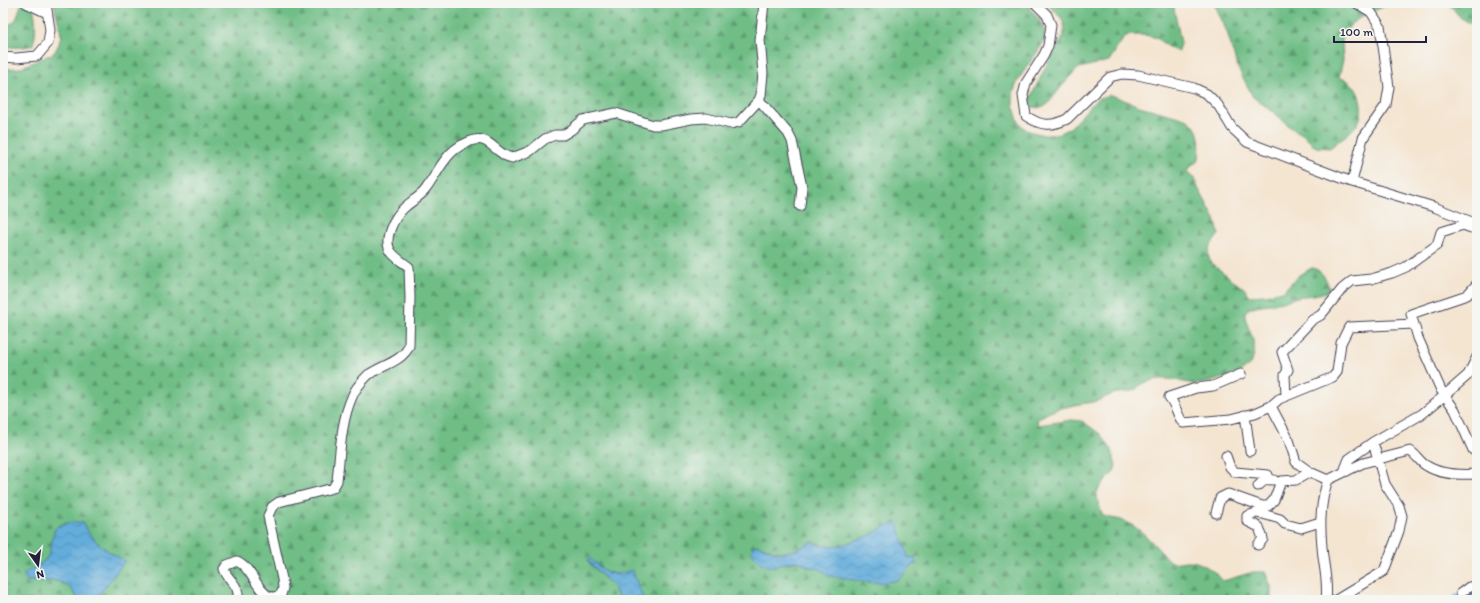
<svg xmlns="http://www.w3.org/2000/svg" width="1480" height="603" font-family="Itim,sans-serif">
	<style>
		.forest { fill: url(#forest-firs); stroke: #497060; fill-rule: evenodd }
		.water { fill: url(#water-waves); stroke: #43688c }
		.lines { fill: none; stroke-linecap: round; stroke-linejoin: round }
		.river { stroke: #64addc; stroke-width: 11 }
		.minor-casing { stroke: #423f52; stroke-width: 11 }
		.minor { stroke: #fff; stroke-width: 9 }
	</style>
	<defs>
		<pattern id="forest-firs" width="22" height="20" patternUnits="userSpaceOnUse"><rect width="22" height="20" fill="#70be86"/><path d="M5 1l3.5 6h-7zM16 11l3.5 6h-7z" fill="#5c9a6f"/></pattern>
		<pattern id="water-waves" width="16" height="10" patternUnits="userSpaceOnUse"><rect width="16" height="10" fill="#64addc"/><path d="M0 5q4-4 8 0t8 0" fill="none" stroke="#528cb4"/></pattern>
	</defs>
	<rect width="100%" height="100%" fill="#f6f6f2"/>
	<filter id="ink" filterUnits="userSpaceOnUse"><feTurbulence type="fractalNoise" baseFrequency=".025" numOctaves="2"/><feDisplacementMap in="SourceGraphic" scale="8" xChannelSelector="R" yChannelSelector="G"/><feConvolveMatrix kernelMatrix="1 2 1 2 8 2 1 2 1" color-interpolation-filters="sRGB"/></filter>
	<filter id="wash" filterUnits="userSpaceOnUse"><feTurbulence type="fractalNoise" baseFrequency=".012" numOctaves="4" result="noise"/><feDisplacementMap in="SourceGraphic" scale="16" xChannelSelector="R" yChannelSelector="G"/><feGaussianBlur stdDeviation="0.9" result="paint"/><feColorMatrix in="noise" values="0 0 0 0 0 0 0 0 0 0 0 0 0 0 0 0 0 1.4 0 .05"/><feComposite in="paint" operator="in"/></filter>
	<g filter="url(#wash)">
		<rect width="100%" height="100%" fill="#f4e5d1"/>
		<path class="forest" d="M22,3H32C36,17 37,31 33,45C27,48 11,47 3,47V25C19,25 16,15 22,3Z
			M54,3H1026C1032,12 1044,23 1045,34C1046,40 1041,46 1038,51C1029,65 1011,84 1013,102C1013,106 1015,110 1016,114C1020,128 1026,131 1040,134C1051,137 1062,133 1071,127L1096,100L1100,98L1109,95L1114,96L1139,106L1186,119C1202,128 1200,145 1199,160L1188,169L1187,173L1195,179L1198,188L1215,219L1219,234C1212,245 1204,249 1211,263L1240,286L1244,288L1249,296L1264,295L1283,291L1299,275L1312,268C1322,270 1328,280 1329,290C1320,296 1307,295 1297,297C1290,299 1284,302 1277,303C1268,305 1255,304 1247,310C1236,318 1275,355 1238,373C1232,376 1201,385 1194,384C1182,382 1171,378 1159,379C1152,380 1144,382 1139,386C1137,388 1137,389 1134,390C1128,393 1120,392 1113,394C1108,396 1102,399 1097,401C1080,405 1048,407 1037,421L1039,425L1072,420L1082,421L1100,434L1111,449L1116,465L1115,469L1113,473L1102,484L1097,492V497L1102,515C1109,519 1117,518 1124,521C1143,529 1155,546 1169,561C1175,564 1181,561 1188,561C1200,560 1216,572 1223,581L1253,572H1265L1271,586V600H136L131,595L127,600H95L124,561C104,549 94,543 82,522C75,523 63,523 57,527C53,530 51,550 48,556C44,563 35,568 28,571L29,581H58L71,588L78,600H3V69L20,68L54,53L59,44L61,34ZM884,527L909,558L910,567L900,578L827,574L819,568L807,567C801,560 793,561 786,564L763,546C774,552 786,555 798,549C803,547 809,542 815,542C818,543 820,545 823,546C844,547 867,539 884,527ZM591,559C601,569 609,576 624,573L644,600L640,598L618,597L614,587L588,562Z
			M1046,3H1173L1181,43L1179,51C1169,51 1163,41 1154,37C1145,34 1134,35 1125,36L1109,61L1079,68L1065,82L1047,105L1038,108L1033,107L1030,104V99L1048,62L1063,37L1065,28L1062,19Z
			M1214,3H1389L1385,6L1364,15L1352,23L1343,35L1342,40L1343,60L1339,77C1342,79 1345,79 1348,81C1361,89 1366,114 1356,126C1349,134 1338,141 1330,148L1316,147L1302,134L1290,127L1276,114L1253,97L1237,66L1227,32Z
			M1448,3H1477V27L1461,18Z"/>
		<path class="water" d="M73,522H82C94,543 104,549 125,561L95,600H78L71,588L58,581H29L25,579L24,574C31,568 41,566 47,558C52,551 51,530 58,526C62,524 68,523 73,522Z
			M897,522L909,558L914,557L917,564C906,568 908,572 900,578C886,588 845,578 828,576C823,568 816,568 807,567L804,563L795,561L770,567L761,563L753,555L752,551L753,546L758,545L779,553L797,550L805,545L812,542L821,546H837L869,536L884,527Z
			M588,559H591C600,568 609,577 623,573C626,572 629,571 632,570L644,600L640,598L618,597L614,587L588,561Z"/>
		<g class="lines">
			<path class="river" d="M1458,600L1477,591"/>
		</g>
	</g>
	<g filter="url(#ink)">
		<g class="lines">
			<defs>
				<path id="minor" d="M26,3L47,13
					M1035,3L1047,15L1051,25L1048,46L1044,55L1026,83L1023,95L1026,116C1041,126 1051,127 1067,119L1110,77L1122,74L1138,75L1194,88L1207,94L1218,105L1232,128L1247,142L1352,182L1434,207L1477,224
					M3,57L16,58L37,56L48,43L50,30L46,3
					M759,100L788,133L792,141L802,187L800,206
					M1352,182L1363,138L1386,105L1389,87L1380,26L1371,12L1356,3
					M1477,284L1467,295L1411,314L1418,338L1441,390L1455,410L1473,450L1477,452
					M1241,374L1213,386L1196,388L1169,397C1176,405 1177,415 1183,423L1231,419L1255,413L1271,406L1279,399L1333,377L1337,372L1341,343L1349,327L1414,324
					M1286,396L1285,375L1288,370L1282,352L1312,320L1321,315L1342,289L1352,281L1371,279L1392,273L1406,267L1437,245L1441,232L1463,225L1477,230
					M1271,406L1289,440L1296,462L1310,472L1328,480L1363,463L1410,451C1417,455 1420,463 1427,466C1441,475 1461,475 1477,474
					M1245,415L1250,451
					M1226,456L1230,467L1235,472L1268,475L1269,479
					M1347,471L1345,469L1349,459L1373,442L1422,414L1445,395L1468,375L1477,357
					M1258,486C1263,481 1266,479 1274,480
					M1216,513L1220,498L1228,494L1262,506H1268L1274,500L1281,481L1296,480L1310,472
					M1258,545L1263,539L1259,527L1247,521V516L1256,513L1263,514L1280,519L1285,524L1301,528L1320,522
					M1461,593L1469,587L1477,585
					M238,600C240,583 228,582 224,569L227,565L237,561C252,567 258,595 272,597C275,597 278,596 281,595L283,588L282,579L268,516L272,507L279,502L333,488L337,481C340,454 341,421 352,397C355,388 362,381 368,375C382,365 402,362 409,346L410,297L409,267C404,263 397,259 392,253C381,240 395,216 405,207C412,201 421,196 426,189C441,168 446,148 474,140C487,137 493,148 503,154C505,156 509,157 512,158L530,151L545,139L555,135H563L571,130L583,120L616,113L653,125H661L691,119L706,118L731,124L739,122L759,100L761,95L763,73L760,40L764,3
					M1326,600C1328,585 1325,571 1323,557C1320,530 1319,505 1328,480
					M1336,600L1384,571L1399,531L1402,516L1399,506L1385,484L1373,442
					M1470,600L1477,597"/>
			</defs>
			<use href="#minor" class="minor-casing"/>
			<use href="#minor" class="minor"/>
		</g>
	</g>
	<rect width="1480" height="603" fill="none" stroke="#f6f6f2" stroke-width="16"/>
	<g transform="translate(38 565) rotate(166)" stroke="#f6f6f2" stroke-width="3" paint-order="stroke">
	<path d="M0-3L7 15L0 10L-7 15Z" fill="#22223b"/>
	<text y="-6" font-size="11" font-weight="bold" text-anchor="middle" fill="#22223b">N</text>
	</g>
	<path d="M1334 36v6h92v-6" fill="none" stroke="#22223b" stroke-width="2"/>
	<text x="1340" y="36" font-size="12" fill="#22223b" stroke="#f6f6f2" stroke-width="3" paint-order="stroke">100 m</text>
</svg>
